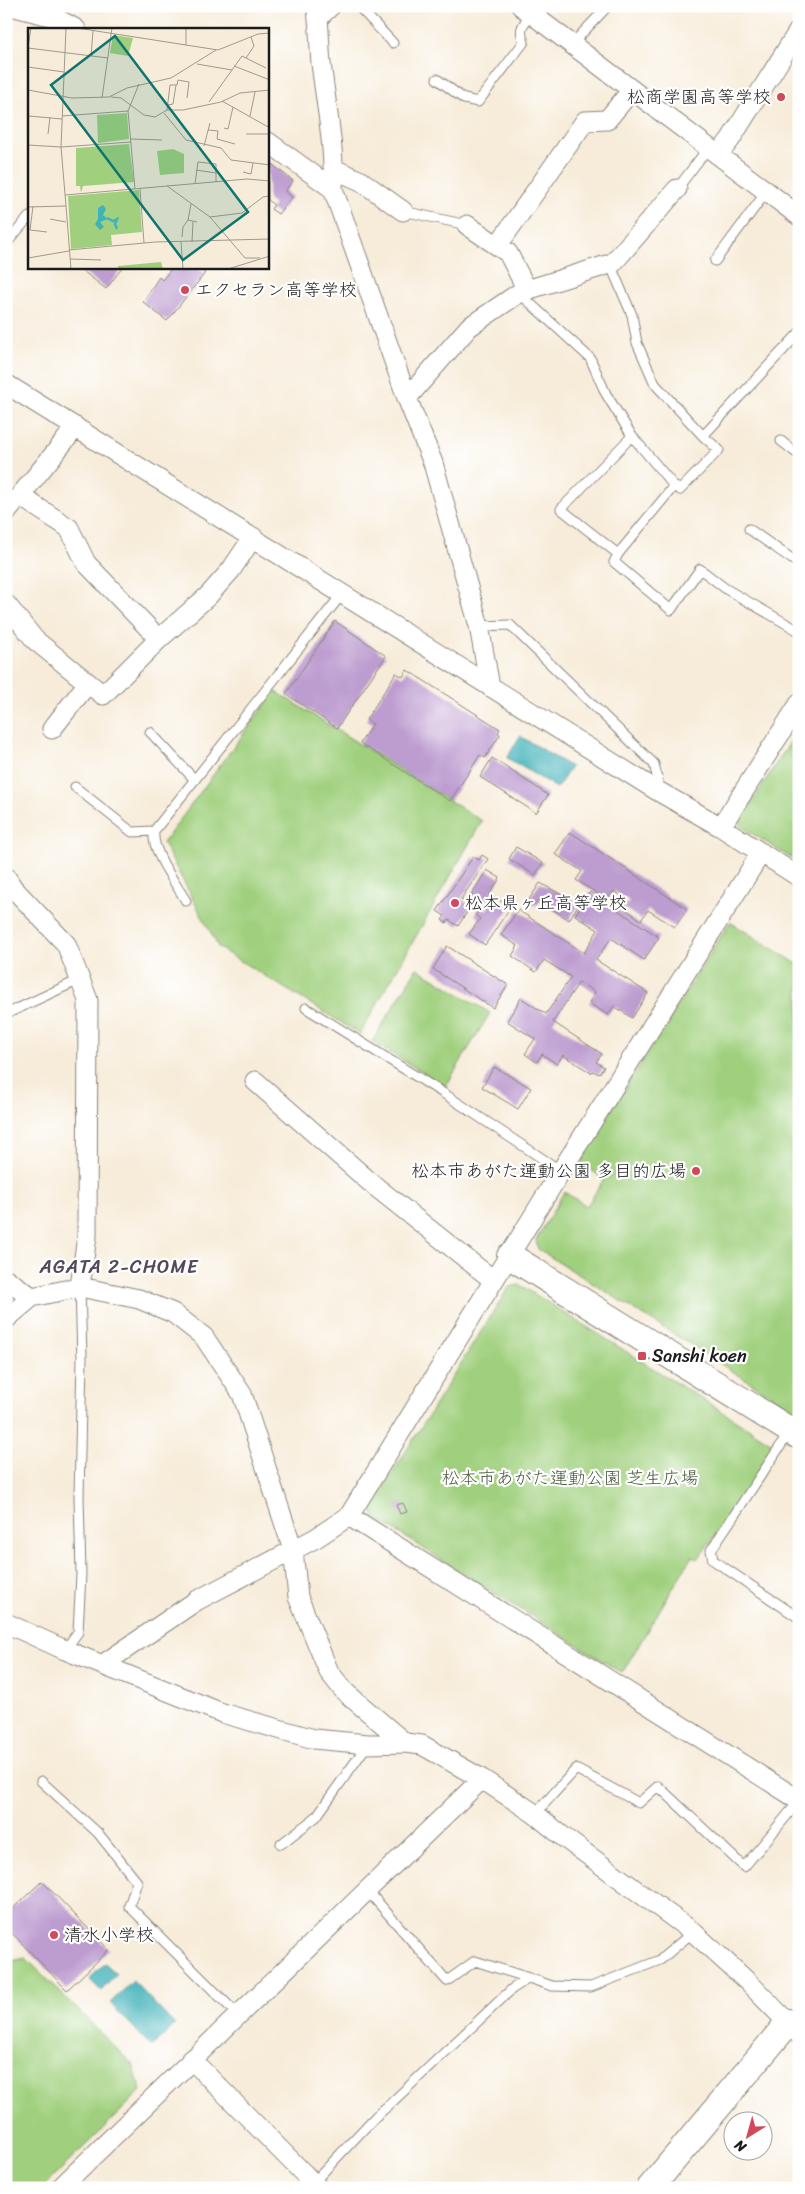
<svg xmlns="http://www.w3.org/2000/svg" width="805" height="2194" font-family="Sriracha,'Klee One',sans-serif">
	<style>
		.green { fill: #a0d07e; stroke: #5e764d }
		.water { fill: #42b2ba; stroke: #2f676b }
		.building { fill: #bd9cd0 }
		.lines { fill: none; stroke-linecap: round; stroke-linejoin: round }
		.lane-casing { stroke: #8a847a; stroke-width: 11 }
		.street-casing { stroke: #8a847a; stroke-width: 21 }
		.secondary-casing { stroke: #8a847a; stroke-width: 28 }
		.lane { stroke: #fff; stroke-width: 9 }
		.street { stroke: #fff; stroke-width: 19 }
		.secondary { stroke: #fff; stroke-width: 26 }
		.poi-dot { fill: #d1495b; stroke: #fff; stroke-width: 2 }
		.labels { text-anchor: middle; stroke-width: 4.5; stroke-linejoin: round; paint-order: stroke }
		.poi-label { font-size: 18px; fill: #1c1c1c; stroke: #fff; text-anchor: start }
		.park-label { font-size: 18px; fill: #4a5b3e; stroke: #fff }
		.neighbourhood-label { font-size: 19px; letter-spacing: 1px; fill: #54495b; stroke: #fff }
		.inset-river { fill: none; stroke: #42b2ba; stroke-width: 2.5 }
		.inset-road { fill: none; stroke: #9f998d; stroke-width: 1 }
		.view { fill: #0f766e; fill-opacity: 0.15; stroke: #0f766e; stroke-width: 2.5 }
		.inset-edge { fill: none; stroke: #1c1c1c; stroke-width: 2.5 }
	</style>
	<rect width="100%" height="100%" fill="#fff"/>
	<filter id="ink" filterUnits="userSpaceOnUse"><feTurbulence type="fractalNoise" baseFrequency=".02" numOctaves="2"/><feDisplacementMap in="SourceGraphic" scale="10" xChannelSelector="R" yChannelSelector="G"/><feConvolveMatrix kernelMatrix="1 2 1 2 8 2 1 2 1" color-interpolation-filters="sRGB"/></filter>
	<filter id="wash" filterUnits="userSpaceOnUse"><feTurbulence type="fractalNoise" baseFrequency=".0096" numOctaves="4" result="noise"/><feDisplacementMap in="SourceGraphic" scale="20" xChannelSelector="R" yChannelSelector="G"/><feGaussianBlur stdDeviation="1.12" result="paint"/><feColorMatrix in="noise" values="0 0 0 0 0 0 0 0 0 0 0 0 0 0 0 0 0 1.4 0 .05"/><feComposite in="paint" operator="in"/></filter>
	<g filter="url(#wash)">
		<rect width="100%" height="100%" fill="#f7ecd9"/>
		<path class="green" d="M275,691L482,821L360,1034L219,948L163,843Z
			M799,729V863L740,826L741,818Z
			M730,922L799,965V1413L538,1249L536,1240L564,1192L587,1206L604,1179L581,1163L606,1119Z
			M417,968L490,1013L446,1086L372,1042Z
			M520,1285L777,1446L698,1559L692,1556L622,1673L375,1518L371,1507L509,1287Z
			M26,1958L133,2065L141,2091L42,2188H6V1962Z"/>
		<path class="water" d="M520,736L571,767L557,788L507,758Z
			M105,1963L117,1974L101,1991L89,1979Z
			M133,1981L175,2025L152,2047L110,2003Z"/>
		<g id="blocks">
			<path class="building" d="M268,161L293,181L285,191L292,197L278,214L271,209L274,205L268,200Z
				M74,268H122L106,289L79,268L77,270Z
				M172,268L178,270L180,268H197L205,273L167,321L143,302L159,277L162,280Z
				M335,621L386,656L337,728L286,694Z
				M407,670L500,729L498,732L500,735L485,758L480,755L450,801L360,743L373,724L366,720L396,673L403,677Z
				M492,758L548,795L536,813L480,777Z
				M570,832L687,909L675,927L648,910L641,920L624,908L629,901L614,891L607,900L576,880L582,871L555,854Z
				M516,847L543,863L535,875L509,859Z
				M482,855L488,859L461,899L471,906L458,926L449,920L447,923L442,920L445,916L437,911L473,857L479,860Z
				M487,870L500,878L484,903L471,895Z
				M540,883L579,904L569,920L538,900L535,906L528,901Z
				M590,892L659,937L644,960L611,938L596,960L648,993L632,1018L614,1006L608,1015L589,1003L595,992L579,982L553,1022L602,1054L596,1062L604,1067L599,1074L593,1071L591,1073L563,1055L557,1064L542,1054L537,1062L525,1054L535,1039L507,1021L521,998L546,1014L571,977L544,960L536,972L512,956L518,946L501,935L518,910L584,953L598,930L575,915Z
				M495,897L510,908L485,945L469,934L480,919L475,915L481,907L486,910Z
				M447,946L508,985L493,1008L433,969Z
				M494,1067L531,1088L518,1109L482,1087Z
				M403,1503L407,1512L400,1514L396,1505Z
				M42,1881L109,1950L67,1990L6,1927V1915Z"/>
		</g>
	</g>
	<g filter="url(#ink)">
		<use href="#blocks" fill-opacity="0" stroke="#8a847a" stroke-width="1"/>
		<g class="lines">
			<defs>
				<path id="lane" d="M358,6L393,43
					M320,23L338,6
					M572,44L608,6
					M437,79L464,99L478,102L524,42C518,28 523,25 531,14
					M677,189L708,148
					M403,211L467,225
					M6,244L29,217
					M715,261L767,191
					M610,264L632,315L637,343L655,384L703,436L719,450L680,490L674,486
					M519,293L590,358L606,394L632,436L561,509L618,554L614,562L671,610L700,569L726,589L799,631
					M703,436L799,333
					M781,441L799,455
					M749,529L799,564
					M618,554L674,486L632,436
					M479,626L510,625L654,764L658,780L656,790
					M150,732L195,780
					M75,787L132,832L154,831
					M186,901C175,882 151,851 154,831L342,594
					M306,1008L443,1093L561,1171
					M6,1014L79,980
					M789,1433L711,1550L713,1560L799,1618
					M65,1650L78,1632L81,1574L79,1497L82,1358L80,1287
					M41,1781L98,1833L137,1882L129,1906L238,2015
					M535,1814L576,1769L639,1803L658,1786L744,1867L799,1801
					M281,1844L316,1817L368,1744
					M367,1890L447,1981L475,1961L529,1978
					M313,2183L376,2116L389,2105L512,1989L529,1978L552,1986L591,1987L660,1960L693,1932"/>
				<path id="street" d="M11,6L54,17L76,29
					M316,6C320,25 319,44 321,63C326,105 335,148 333,189L407,398L433,463L479,626L490,687
					M521,6L799,216
					M268,142L333,189
					M718,155L730,140L799,30
					M334,169L361,181L403,211
					M498,245L585,121L607,120L631,91
					M527,290L613,263L677,189
					M6,384L656,790L721,827L799,877
					M407,398L469,327L519,293L527,290L508,253L467,225
					M20,496L69,528L86,563L159,639
					M6,513L76,427
					M6,604L35,640L103,695L159,639L208,596L231,570L253,537
					M52,729L88,683
					M721,827L799,704
					M6,877L13,888L66,944L88,1000L87,1236L80,1287
					M255,1081L371,1183L493,1280
					M6,1279L32,1297L80,1287L139,1299L173,1313L204,1337L242,1394L293,1550L298,1597L329,1672L345,1692L405,1743
					M6,1319L32,1297
					M349,1516L799,1800
					M6,1623L65,1650L222,1713L314,1739L368,1744L405,1743L422,1745L482,1779L535,1814L566,1839L693,1932L748,1982L799,2034
					M102,1665L196,1601L316,1538L349,1516L561,1171L761,853
					M191,2059L318,2188
					M60,2188L482,1779"/>
				<path id="secondary" d="M510,1256L799,1436
					M650,2188L789,2022"/>
			</defs>
			<use href="#lane" class="lane-casing"/>
			<use href="#street" class="street-casing"/>
			<use href="#secondary" class="secondary-casing"/>
			<use href="#lane" class="lane"/>
			<use href="#street" class="street"/>
			<use href="#secondary" class="secondary"/>
		</g>
	</g>
	<g class="poi-dot">
		<circle cx="781" cy="97" r="5"/>
		<circle cx="185" cy="290" r="5"/>
		<circle cx="455" cy="903" r="5"/>
		<circle cx="696" cy="1171" r="5"/>
		<rect x="637" y="1351" width="10" height="10" rx="2.5"/>
		<circle cx="54" cy="1935" r="5"/>
	</g>
	<g class="labels">
		<g class="poi-label">
			<text x="771" y="103" text-anchor="end">松商学園高等学校</text>
			<text x="195" y="296">エクセラン高等学校</text>
			<text x="465" y="909">松本県ヶ丘高等学校</text>
			<text x="686" y="1177" text-anchor="end">松本市あがた運動公園 多目的広場</text>
			<text x="652" y="1362">Sanshi koen</text>
			<text x="64" y="1941">清水小学校</text>
		</g>
		<g class="park-label">
			<text x="570" y="1484">松本市あがた運動公園 芝生広場</text>
		</g>
		<g class="neighbourhood-label">
			<text x="119" y="1273">AGATA 2-CHOME</text>
		</g>
	</g>
	<g transform="translate(28 28)">
		<rect width="241" height="241" fill="#f7ecd9"/>
		<path d="M85,7L105,10L100,28L82,25ZM99,85L101,111L70,115L69,87ZM101,116L106,154L55,158L53,165L52,158H48V120ZM145,121L156,126V145L132,147L129,123ZM111,162L114,204L83,207L84,217L43,221L40,168ZM133,234L135,241H90V238Z" fill="#a0d07e"/>
		<path d="M75,177L78,181L75,187L80,191L72,194L76,199L72,202L67,196L70,191V180Z" fill="#42b2ba"/>
		<path class="inset-river" d="M79,190L85,193L89,191L87,196L89,201"/>
		<path class="inset-road" d="M38,0L33,119L38,178M49,0L190,22L230,6L242,5M158,17V0M0,19L3,0M0,20L80,30M63,28L65,3M218,30L226,18L223,9M169,36L204,42M206,38L242,52M0,39L36,44M142,57H149L150,52L161,54L159,70M0,58V95M0,62L44,70L81,69L99,60L143,50L188,22M83,69L93,70L116,87L127,89L139,82H155L193,74L212,65L242,62M74,70L84,0M194,73L242,100M181,74L214,28L238,40M140,77L145,76L148,57M139,82L142,57M136,85L158,112L193,120L203,132L242,137M1,88L34,91M34,88L100,83M222,88L227,64M196,100L200,101L205,79M180,102L190,103L189,111L207,116M20,106L22,89M218,106H242M103,111L134,112M0,117L33,119L103,114M176,118L182,95M168,142L188,145M215,144L223,146L225,135M167,156L170,134L188,136V154M139,158L182,189L217,230H232M107,161L100,83L111,56M112,161L116,215M37,167L219,151L242,153M163,176L160,192L169,194M0,179L38,178L43,241M182,189L214,185L235,169L242,168M22,191L38,194M2,202L5,178M2,202L19,204M154,209L155,199L160,192M153,214L155,241M164,214L165,194M41,222L127,214L242,211M0,230L41,223M42,231L73,232M200,241L242,228"/>
		<path class="view" d="M87,8L220,184L155,232L23,57Z"/>
		<rect width="241" height="241" class="inset-edge"/>
	</g>
	<rect width="805" height="2194" fill="none" stroke="#fff" stroke-width="25"/>
	<g transform="translate(748 2136) rotate(217)"><circle r="24" fill="#ffffff" stroke="#a4a4a4"/>
	<path d="M0-4L9 19L0 12L-9 19Z" fill="#d1495b"/>
	<text y="-8" font-size="14" font-weight="bold" text-anchor="middle" fill="#1c1c1c">N</text>
	</g>
</svg>
